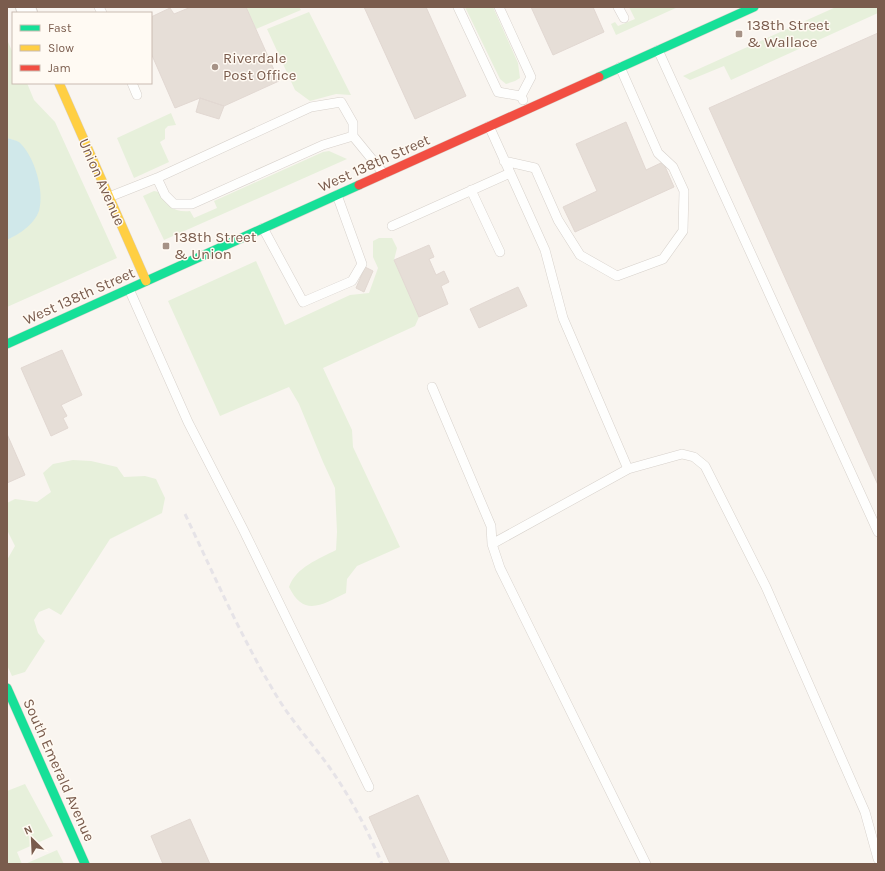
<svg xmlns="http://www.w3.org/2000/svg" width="885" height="871" font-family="Karla,sans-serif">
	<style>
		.green { fill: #e7f0db }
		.water { fill: #d0e8ea }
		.building { fill: #e6ded7; stroke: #e2d8d2 }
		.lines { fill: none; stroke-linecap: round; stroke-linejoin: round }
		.lane-casing { stroke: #d7d1cb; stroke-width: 10 }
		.street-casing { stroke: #d7d1cb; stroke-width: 20 }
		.fast-casing { stroke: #d9d2cb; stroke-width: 10 }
		.slow-casing { stroke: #d9d2cb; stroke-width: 10 }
		.jam-casing { stroke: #d9d2cb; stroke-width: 10 }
		.lane { stroke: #fefefd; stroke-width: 9 }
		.street { stroke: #fefefd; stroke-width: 18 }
		.fast { stroke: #16e098; stroke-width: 9 }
		.slow { stroke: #ffcf43; stroke-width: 9 }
		.jam { stroke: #f24e42; stroke-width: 9 }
		.rail { stroke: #e6e3e7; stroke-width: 3; stroke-dasharray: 6 4; stroke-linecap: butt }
		.poi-dot { fill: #a69286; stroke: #fffaf3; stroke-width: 1.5 }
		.labels { text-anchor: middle; stroke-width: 3; stroke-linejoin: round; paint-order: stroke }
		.poi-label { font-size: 15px; fill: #7a5c4d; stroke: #fffaf3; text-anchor: start }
		.street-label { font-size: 15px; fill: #7a5c4d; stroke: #fffaf3 }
	</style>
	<rect width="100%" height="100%" fill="#f9f5f0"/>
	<path class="green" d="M246,7H299L301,10L256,29Z
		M465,7H493L518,63L520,78L515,81L506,84L500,79Z
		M629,7H678L616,35L611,24L615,22L618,26L635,19Z
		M836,7H878V13L731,80L724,66L690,80L683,76Z
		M309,12L351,95L336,94L310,101L295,90L267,29Z
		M8,42L13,53V83H27L34,100L55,122L117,258L7,307V240L20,232L18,142L7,138V43Z
		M171,113L176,125L168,126L165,129V139L160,142L169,162L134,178L117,138Z
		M329,151L347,159L164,240L143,196L154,191L159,192C165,205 175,213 190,211L194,218L217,208L214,201L323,152Z
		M379,238H392L397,248L394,260L419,317L415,326L323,368L352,430L353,447L400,547L357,566L347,579L346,593C323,604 304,618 289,587C296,567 319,559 336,550L337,532L335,488L323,462L299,404L289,387L220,416L168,301L256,261L285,325L350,295L369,293L378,268L373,257V241Z
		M73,460L91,461L117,467L124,477L145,476L156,479L165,498L162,513L110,539L61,615L49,608L39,612L34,620L38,633L45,641L25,672L12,676L7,665V560L15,546L7,530V503L15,499L37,502L51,492L43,473L53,464Z
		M25,784L53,836L17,852L22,864H7V791Z
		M57,850L64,864H25Z"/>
	<path class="water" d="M7,138C10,139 16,140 19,142C34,155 45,191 39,211C34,225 19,234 7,240Z"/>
	<path class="building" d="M191,7H246L279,81L224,106L200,98L175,108L151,53V17L170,8L174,14Z
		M364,7H426L466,96L415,119Z
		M531,7H593L604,32L553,55Z
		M878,33V485L709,108Z
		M200,98L224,106L219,119L196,112Z
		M626,122L646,170L663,162L674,187L575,232L563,207L597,191L576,144Z
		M429,245L434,257L429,259L436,275L444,271L449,282L441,286L448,304L419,317L394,260Z
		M365,267L373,271L364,292L356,288Z
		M518,287L527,306L479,328L470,309Z
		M62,350L82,395L61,405L67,416L63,418L68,428L51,436L21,368Z
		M7,434L25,475L7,483Z
		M418,795L450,864H390L369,817Z
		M190,819L210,864H163L151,836Z"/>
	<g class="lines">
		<defs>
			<path id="lane" d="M99,7L102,13
				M458,7L498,92L521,96
				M499,7L531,77L521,96L523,100
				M618,7L624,18
				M658,50L878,532
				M132,83L137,95
				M489,126L545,250L563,318L628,469
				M504,161L535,168L558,220L580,255L617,276L663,259L683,231L684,191L673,167L658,153L620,67
				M157,178L165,195L174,204H192L323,145L353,136
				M471,190L500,252
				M109,197L157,178L311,107L341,102L353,123V136L384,174
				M392,226L510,173
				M263,228L303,302L352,281L362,264L337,195
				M129,289L188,422L243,529L369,787
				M432,387L491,526L492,544
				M646,864L500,568L492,544L628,469L682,454L694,457L705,466L766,587L865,812L878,859"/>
			<path id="street" d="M25,7L28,13"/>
			<path id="fast" d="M599,77L754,7
				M7,344L359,185
				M7,688L85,864"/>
			<path id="slow" d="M59,83L146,281"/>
			<path id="jam" d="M359,185L599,77"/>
		</defs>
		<use href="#lane" class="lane-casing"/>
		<use href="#street" class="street-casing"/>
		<use href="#fast" class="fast-casing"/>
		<use href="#slow" class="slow-casing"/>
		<use href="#jam" class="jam-casing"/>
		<use href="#lane" class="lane"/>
		<use href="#street" class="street"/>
		<use href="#fast" class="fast"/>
		<use href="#slow" class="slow"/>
		<use href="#jam" class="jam"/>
		<path class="rail" d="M185,514C214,575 241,637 276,695C292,722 314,745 332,771C352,800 368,831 382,864"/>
	</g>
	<g class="poi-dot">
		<rect x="735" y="30" width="8" height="8" rx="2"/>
		<circle cx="215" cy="67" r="4"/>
		<rect x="162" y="242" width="8" height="8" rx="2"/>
	</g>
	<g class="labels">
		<g class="poi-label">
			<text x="747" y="30">138th Street<tspan x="747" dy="17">&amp; Wallace</tspan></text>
			<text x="223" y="63">Riverdale<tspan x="223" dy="17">Post Office</tspan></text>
			<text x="174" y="242">138th Street<tspan x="174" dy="17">&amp; Union</tspan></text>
		</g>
		<g class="street-label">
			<text transform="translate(374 163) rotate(-24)" y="5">West 138th Street</text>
			<text transform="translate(102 182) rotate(66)" y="5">Union Avenue</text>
			<text transform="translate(79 296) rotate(-24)" y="5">West 138th Street</text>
			<text transform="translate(59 770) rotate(66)" y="5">South Emerald Avenue</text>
		</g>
	</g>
	<rect width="885" height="871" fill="none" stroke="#7a5c4d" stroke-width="16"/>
	<rect x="12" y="12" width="140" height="72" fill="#fffaf3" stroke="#cabbb1"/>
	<rect x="20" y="25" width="20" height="6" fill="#16e098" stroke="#cabbb1"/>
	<text x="48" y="32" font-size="12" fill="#7a5c4d">Fast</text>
	<rect x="20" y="45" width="20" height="6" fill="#ffcf43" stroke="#cabbb1"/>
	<text x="48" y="52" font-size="12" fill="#7a5c4d">Slow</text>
	<rect x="20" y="65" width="20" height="6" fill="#f24e42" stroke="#cabbb1"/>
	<text x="48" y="72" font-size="12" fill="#7a5c4d">Jam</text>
	<g transform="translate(32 839) rotate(336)" stroke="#fffaf3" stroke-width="3" paint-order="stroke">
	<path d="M0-3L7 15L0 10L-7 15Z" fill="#7a5c4d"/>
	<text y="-6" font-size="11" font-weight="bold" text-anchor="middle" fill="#7a5c4d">N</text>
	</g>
</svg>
